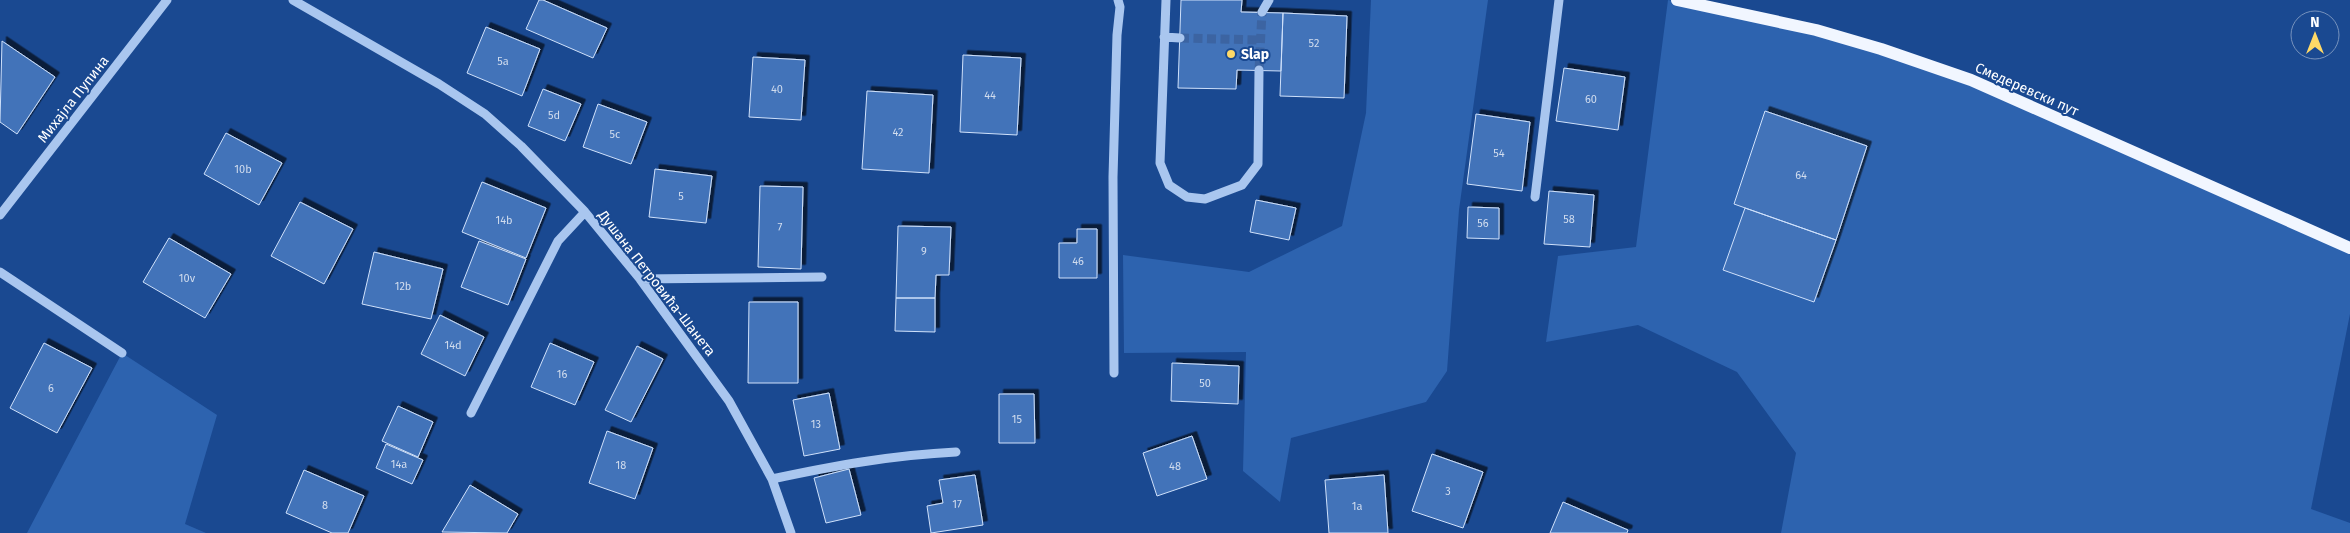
<svg xmlns="http://www.w3.org/2000/svg" width="2350" height="533" font-family="'Fira Sans',sans-serif">
	<style>
		.green { fill: #2d63af }
		.building { fill: #4373b9; stroke: #cfe1fb; filter: url(#shadow) }
		.lines { fill: none; stroke-linecap: round; stroke-linejoin: round }
		.minor-tunnel { stroke: #3c64a2; stroke-width: 9; stroke-dasharray: 9 4.5; stroke-linecap: butt }
		.minor { stroke: #a9c6ef; stroke-width: 9 }
		.major { stroke: #f1f6ff; stroke-width: 12 }
		.poi-dot { fill: #ffd967; stroke: #1a4991; stroke-width: 2 }
		.labels { text-anchor: middle; stroke-width: 4; stroke-linejoin: round; paint-order: stroke }
		.number-label { font-size: 11px; fill: #d0dcee }
		.poi-label { font-size: 14px; font-weight: bold; fill: #fff; stroke: #1a4991; text-anchor: start }
		.street-label { font-size: 14px; fill: #fff; stroke: #1a4991 }
	</style>
	<defs>
		<filter id="shadow"><feDropShadow dx="4.5" dy="-4.5" stdDeviation="0" flood-color="#0009"/></filter>
	</defs>
	<rect width="100%" height="100%" fill="#1a4991"/>
	<path class="green" d="M1371,0H1488L1459,210L1447,371L1426,402L1291,438L1280,502L1243,471L1246,352L1124,353L1123,255L1249,272L1342,226L1366,113Z
		M1668,0L1754,16L1971,80L2350,248V314L2311,509L2350,523V533H1781L1796,453L1737,372L1638,325L1546,342L1558,256L1636,247Z
		M122,353L217,415L185,524L206,533H27Z"/>
	<path class="building" d="M539,0H543L607,28L593,58L526,29Z
		M1181,0H1242L1241,12L1283,13L1281,71L1237,70L1236,89L1178,88Z
		M1283,13L1347,16L1344,98L1280,96Z
		M486,27L540,49L522,96L467,73Z
		M2,41L55,77L17,134L0,122Z
		M963,55L1021,58L1017,135L960,132Z
		M753,57L805,60L801,120L749,117Z
		M1564,68L1625,77L1618,130L1556,121Z
		M543,89L581,104L565,141L528,126Z
		M867,91L933,95L929,173L862,169Z
		M598,104L647,122L631,164L583,147Z
		M1765,111L1867,146L1836,240L1734,204Z
		M1476,114L1530,122L1522,191L1467,184Z
		M226,133L282,163L259,205L204,174Z
		M655,169L712,176L706,223L649,217Z
		M482,182L546,208L526,258L462,232Z
		M760,186L803,187L801,269L758,267Z
		M1549,191L1594,195L1590,247L1544,244Z
		M1256,200L1296,208L1289,240L1250,232Z
		M300,202L353,229L324,284L271,256Z
		M1468,207L1499,208V239L1467,238Z
		M1745,208L1836,240L1814,302L1723,270Z
		M898,226L951,227L949,275H936L935,298H896Z
		M1077,229H1097V278H1059V243H1077Z
		M169,238L231,274L205,318L143,282Z
		M479,241L526,259L508,305L461,287Z
		M374,252L443,269L431,319L362,304Z
		M896,298H935V332L895,331Z
		M749,302H798V383H748Z
		M440,315L484,337L465,376L421,354Z
		M44,343L92,368L57,433L10,408Z
		M550,343L594,362L575,405L531,387Z
		M637,346L663,359L631,422L605,410Z
		M1172,363L1239,366L1238,404L1171,401Z
		M829,393L840,449L804,456L793,400Z
		M999,394H1034L1035,443H999Z
		M398,406L433,422L418,457L382,441Z
		M607,431L653,448L635,499L589,483Z
		M1192,436L1207,479L1157,496L1143,453Z
		M386,444L423,460L412,484L376,468Z
		M1432,454L1483,472L1463,528L1412,511Z
		M849,469L861,515L826,523L814,478Z
		M304,470L364,496L348,533H332L286,513Z
		M975,475L983,525L931,533L927,506L943,503L939,480Z
		M1384,475L1388,533H1329L1325,480Z
		M470,485L518,514L507,533L442,532Z
		M1563,502L1628,530L1627,533H1550Z"/>
	<g class="lines">
		<path class="minor-tunnel" d="M1180,38L1260,40
			M1259,70L1262,12"/>
		<path class="minor" d="M293,0L439,84L485,114L521,146L585,212L640,279L729,401L772,479L791,533
			M1166,0L1160,163L1169,185L1187,197L1205,199L1242,185L1258,164L1259,70
			M1262,12L1269,0
			M1164,37L1180,38
			M1535,197L1559,0
			M0,215L167,0
			M0,272L122,353
			M640,279L822,277
			M1114,373L1113,177L1117,35L1120,7L1118,0
			M471,413L558,241L585,212
			M772,479C833,466 893,455 956,452"/>
		<path class="major" d="M1677,0L1816,30L1881,49L1971,80L2350,248"/>
	</g>
	<circle class="poi-dot" cx="1231" cy="54" r="5"/>
	<g class="labels">
		<g class="number-label">
			<text x="1314" y="47">52</text>
			<text x="503" y="65">5a</text>
			<text x="777" y="93">40</text>
			<text x="990" y="99">44</text>
			<text x="1591" y="103">60</text>
			<text x="554" y="119">5d</text>
			<text x="898" y="136">42</text>
			<text x="615" y="138">5c</text>
			<text x="1499" y="157">54</text>
			<text x="243" y="173">10b</text>
			<text x="1801" y="179">64</text>
			<text x="681" y="200">5</text>
			<text x="1569" y="223">58</text>
			<text x="504" y="224">14b</text>
			<text x="1483" y="227">56</text>
			<text x="780" y="231">7</text>
			<text x="924" y="255">9</text>
			<text x="1078" y="265">46</text>
			<text x="187" y="282">10v</text>
			<text x="403" y="290">12b</text>
			<text x="453" y="349">14d</text>
			<text x="562" y="378">16</text>
			<text x="1205" y="387">50</text>
			<text x="51" y="392">6</text>
			<text x="1017" y="423">15</text>
			<text x="816" y="428">13</text>
			<text x="399" y="468">14a</text>
			<text x="621" y="469">18</text>
			<text x="1175" y="470">48</text>
			<text x="1448" y="495">3</text>
			<text x="957" y="508">17</text>
			<text x="325" y="509">8</text>
			<text x="1357" y="510">1a</text>
		</g>
		<g class="poi-label">
			<text x="1241" y="59">Slap</text>
		</g>
		<g class="street-label">
			<text transform="translate(2027 89) rotate(24)" y="5">Смедеревски пут</text>
			<text transform="translate(73 99) rotate(-52)" y="5">Михајла Пупина</text>
			<text transform="translate(657 283) rotate(52)" y="5">Душана Петровића-Шанета</text>
		</g>
	</g>
	<g transform="translate(2315 35)"><circle r="24" fill="#1a4991" stroke="#7692bd"/>
	<path d="M0-4L9 19L0 12L-9 19Z" fill="#ffd967"/>
	<text y="-8" font-size="14" font-weight="bold" text-anchor="middle" fill="#ffffff">N</text>
	</g>
</svg>
